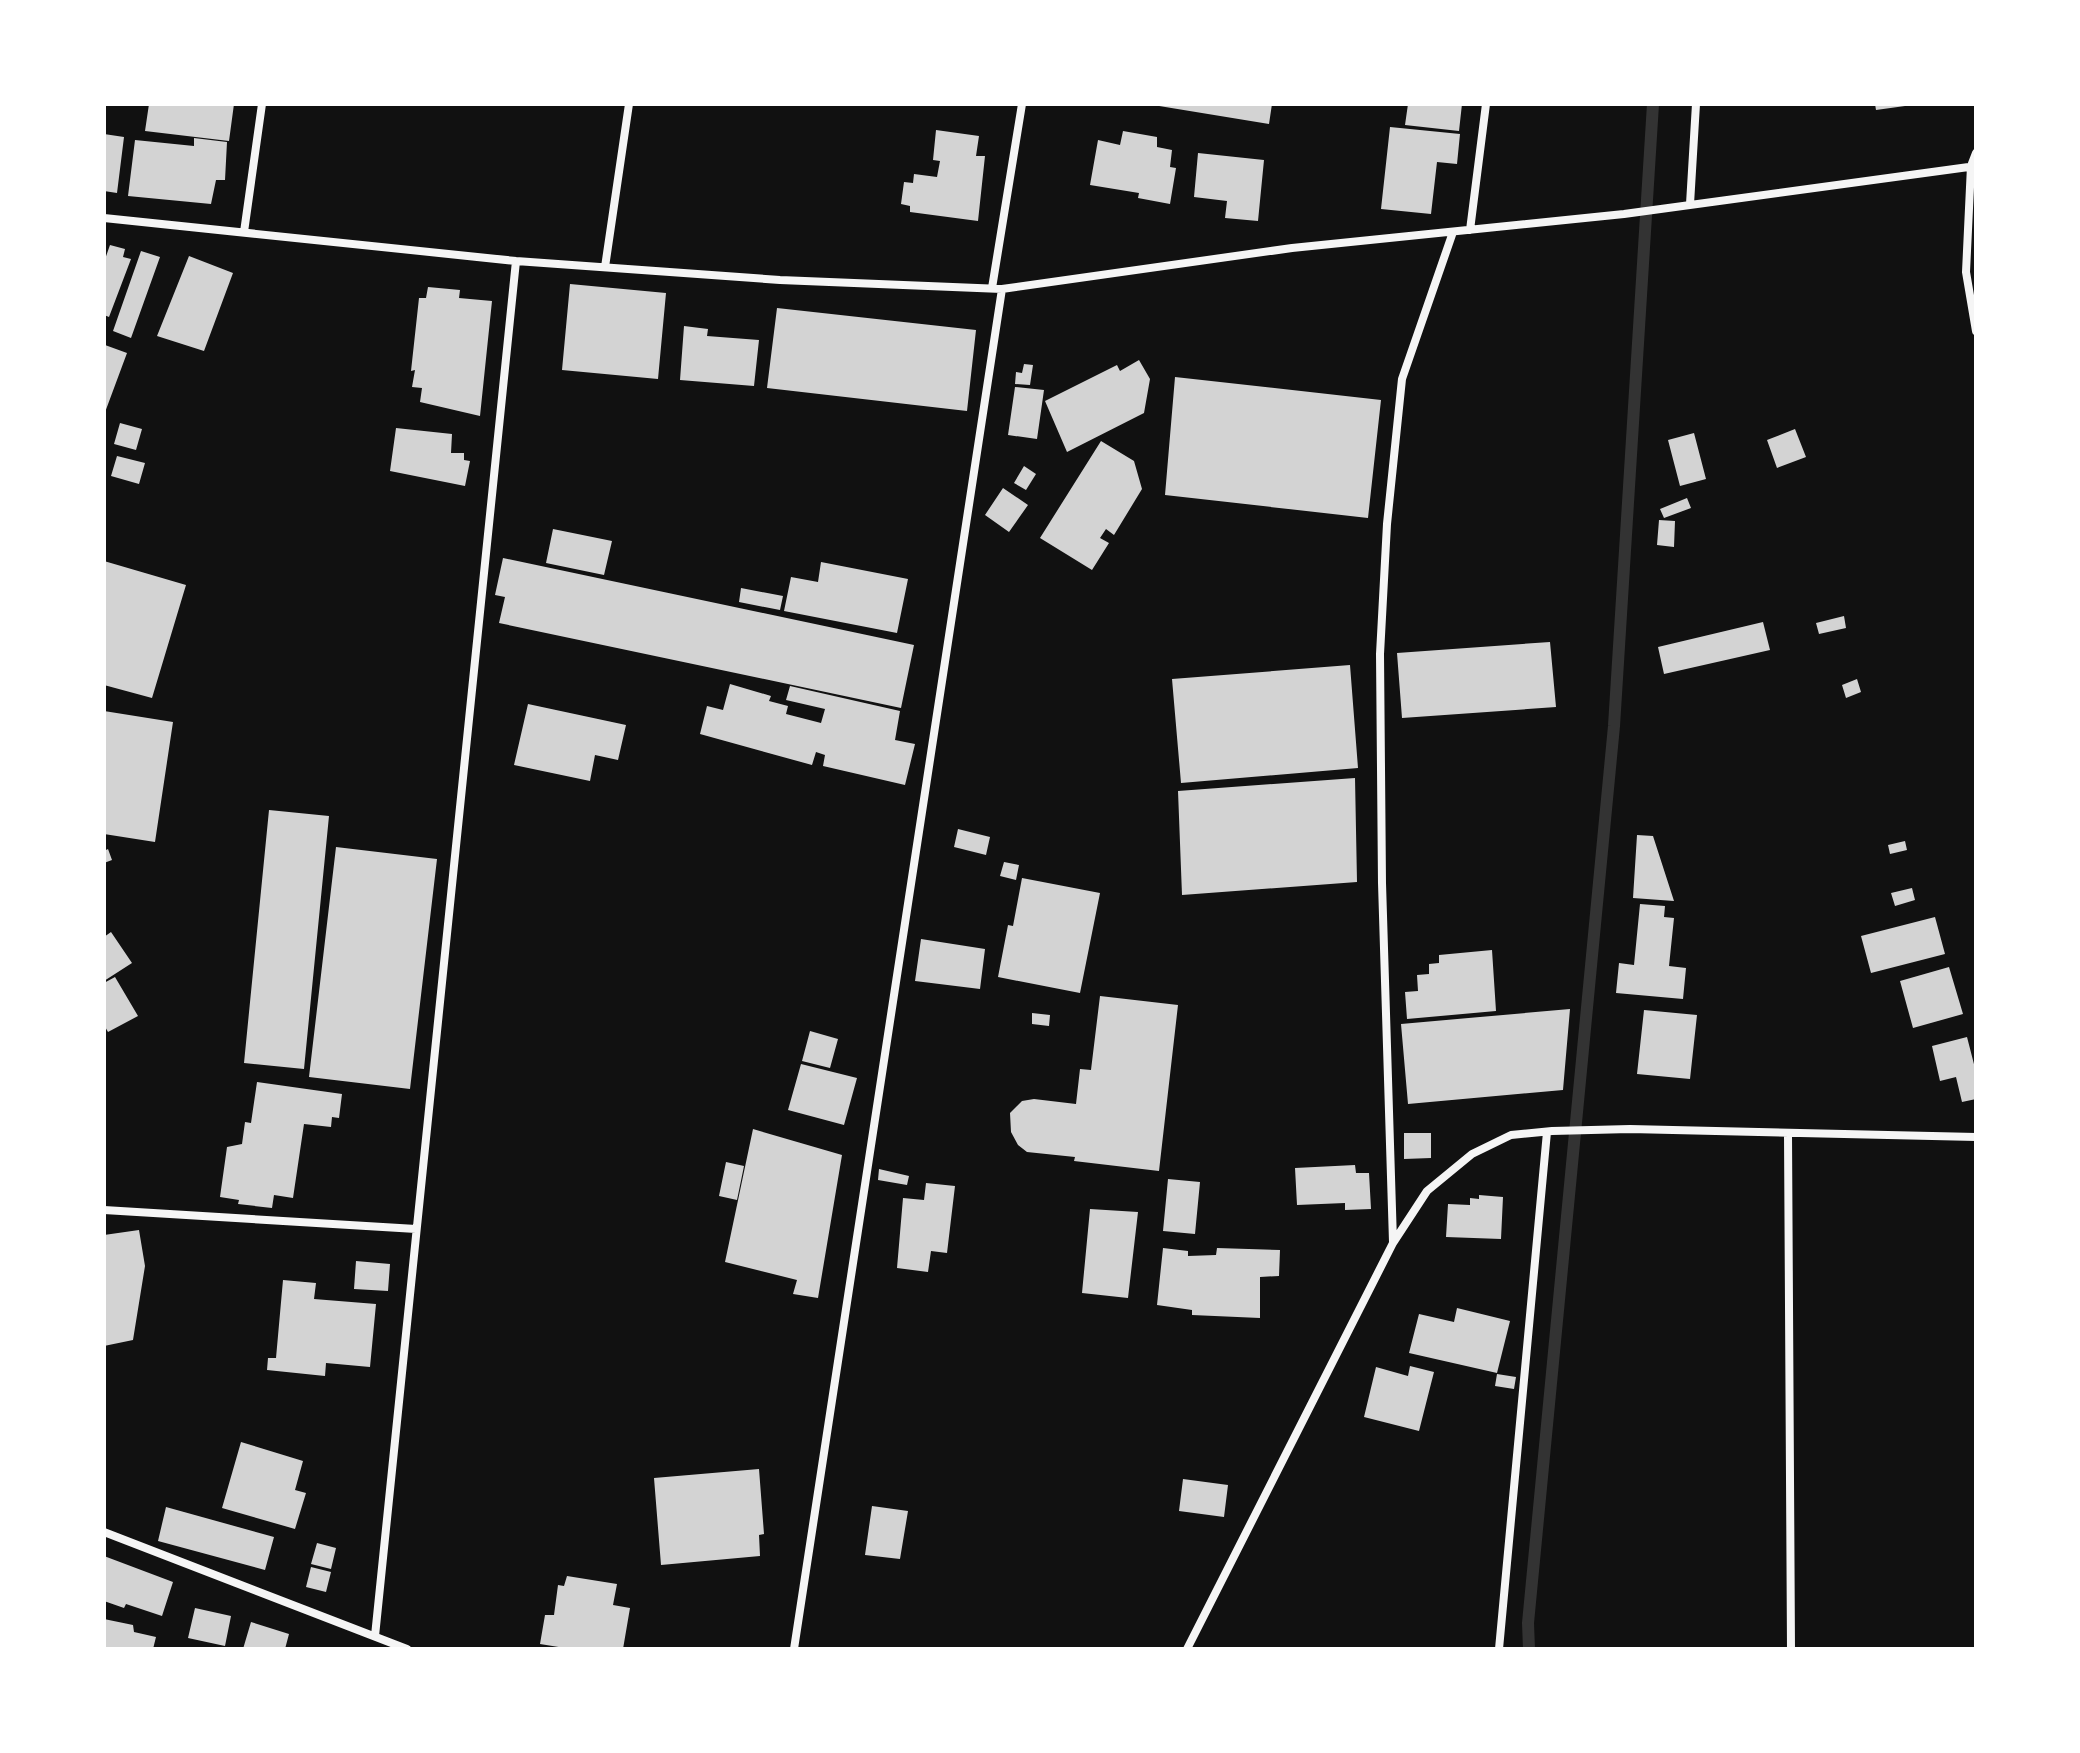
<svg xmlns="http://www.w3.org/2000/svg" width="2080" height="1753" font-family="'DM Sans',sans-serif">
	<style>
		.lines { fill: none; stroke-linecap: round; stroke-linejoin: round }
		.stream { stroke: #333; stroke-width: 12 }
		.building { fill: #d3d3d3 }
		.minor { stroke: #f5f5f5; stroke-width: 8 }
	</style>
	<rect width="100%" height="100%" fill="#111"/>
	<g class="lines">
		<path class="stream" d="M1529,1649L1528,1623L1614,726L1653,104"/>
	</g>
	<path class="building" d="M149,104H234L229,141L145,131Z
		M1147,104H1272L1269,124Z
		M1408,104H1462L1459,131L1405,125Z
		M1875,104H1905V106L1876,110Z
		M1390,127L1460,134L1457,164L1437,162L1431,214L1381,209Z
		M936,130L979,136L976,156H985L978,221L910,212V206L901,204L904,182L913,183L914,174L937,177L940,161L933,160Z
		M1123,131L1157,137V147L1172,150L1170,167L1176,168L1170,204L1138,198L1139,193L1090,185L1098,140L1120,145Z
		M104,134L124,137L117,193L104,191Z
		M194,138L227,142L225,180H216L211,204L128,196L135,140L194,146Z
		M1198,153L1264,160L1258,221L1225,218L1227,201L1194,197Z
		M110,245L125,249L123,257L131,259L109,317L104,315V262Z
		M141,251L160,257L131,338L113,331Z
		M189,256L233,273L204,351L157,336Z
		M570,284L666,293L658,379L562,370Z
		M428,287L460,290L459,298L492,301L480,416L420,402L422,388L412,387L415,370L411,371L419,298H426Z
		M777,308L976,330L967,411L767,388Z
		M684,326L708,329L707,336L759,340L754,386L680,380Z
		M105,345L127,353L104,415V348Z
		M1139,360L1150,379L1144,413L1067,452L1045,401L1117,365L1120,371Z
		M1024,364L1033,365L1030,385L1015,384L1016,372L1022,373Z
		M1175,377L1381,400L1368,518L1165,495Z
		M1015,387L1044,390L1037,439L1008,435Z
		M120,423L142,429L136,450L114,444Z
		M396,428L452,434L451,453H464V460L470,461L465,486L390,471Z
		M1795,429L1806,457L1777,468L1767,440Z
		M1694,433L1706,479L1680,486L1668,440Z
		M1101,441L1134,461L1142,489L1114,535L1106,529L1100,538L1109,543L1092,570L1040,538Z
		M117,456L145,463L139,484L111,476Z
		M1024,466L1036,474L1026,490L1014,483Z
		M1003,488L1028,505L1009,532L985,515Z
		M1687,498L1691,508L1664,518L1660,509Z
		M1659,520L1675,521L1674,547L1657,545Z
		M553,529L612,541L604,575L546,563Z
		M503,558L914,645L901,708L499,623L505,597L495,595Z
		M104,561L186,585L152,698L104,685Z
		M821,562L908,579L897,633L784,611L791,577L818,582Z
		M741,588L783,596L780,610L739,602Z
		M1844,616L1846,628L1819,634L1816,623Z
		M1763,622L1770,650L1664,674L1658,647Z
		M1550,642L1556,707L1402,718L1397,653Z
		M1350,665L1358,768L1181,783L1172,679Z
		M1857,679L1861,692L1846,698L1842,685Z
		M730,684L771,696L769,701L788,706L786,714L821,723L825,709L786,700L790,686L900,711L895,740L915,744L905,785L823,766L825,755L816,752L812,765L700,734L707,706L723,710Z
		M528,704L626,725L618,760L595,755L590,781L514,765Z
		M104,711L173,722L155,842L104,834Z
		M1355,778L1357,882L1182,895L1178,791Z
		M269,810L329,816L304,1069L244,1063Z
		M958,829L990,837L986,855L954,847Z
		M1637,835L1653,836L1674,901L1633,898Z
		M1905,841L1907,850L1890,854L1888,845Z
		M336,847L437,859L410,1089L309,1077Z
		M108,849L112,860L104,863V851Z
		M1004,862L1019,865L1016,880L1000,876Z
		M1022,878L1100,893L1080,993L998,977L1008,925L1013,926Z
		M1912,888L1915,900L1895,906L1891,893Z
		M1640,904L1665,906L1664,917L1674,918L1669,966L1686,968L1683,999L1616,993L1619,963L1634,965Z
		M1935,917L1945,954L1871,973L1861,936Z
		M111,932L132,963L104,981V937Z
		M921,939L985,949L980,989L915,981Z
		M1492,950L1496,1011L1407,1019L1405,992L1418,991L1417,975L1429,974V964L1439,963V955Z
		M1949,967L1963,1014L1913,1028L1900,981Z
		M115,977L138,1016L108,1032L104,1025V983Z
		M1100,996L1178,1005L1159,1171L1074,1161L1075,1157L1027,1152L1018,1145L1011,1132L1010,1113L1022,1101L1034,1099L1076,1104L1080,1069L1091,1070Z
		M1570,1009L1563,1090L1408,1104L1401,1024Z
		M1644,1010L1697,1015L1690,1079L1637,1074Z
		M1032,1013L1050,1015L1049,1026L1032,1024Z
		M810,1031L838,1039L830,1068L802,1061Z
		M1967,1037L1976,1072V1099L1962,1102L1956,1077L1940,1081L1932,1046Z
		M801,1064L857,1078L844,1125L788,1110Z
		M257,1082L342,1094L339,1118L332,1117L331,1127L304,1124L293,1198L274,1195L272,1208L238,1204L239,1200L220,1197L227,1147L242,1144L245,1122L251,1123Z
		M753,1129L842,1155L818,1298L793,1294L797,1280L725,1262Z
		M1404,1133H1431V1158L1404,1159Z
		M726,1162L744,1166L737,1200L719,1196Z
		M1355,1165L1356,1173H1369L1371,1209L1345,1210V1203L1297,1205L1295,1168Z
		M879,1169L909,1176L907,1185L878,1180Z
		M1168,1179L1200,1182L1195,1234L1163,1231Z
		M926,1183L955,1186L947,1253L931,1251L928,1272L897,1268L903,1198L924,1200Z
		M1479,1195L1503,1197L1501,1239L1446,1237L1448,1204L1470,1205V1198L1479,1199Z
		M1090,1209L1138,1212L1128,1298L1082,1293Z
		M139,1230L145,1266L133,1340L104,1346V1235Z
		M1163,1248L1188,1251V1256L1216,1255L1217,1248L1280,1250L1279,1276L1260,1277V1318L1192,1315V1310L1157,1305Z
		M356,1261L390,1264L388,1291L354,1289Z
		M283,1280L316,1283L314,1299L376,1304L370,1367L326,1363L325,1376L267,1370L268,1358H276Z
		M1457,1308L1510,1321L1497,1373L1409,1353L1419,1314L1454,1322Z
		M1410,1366L1434,1372L1419,1431L1364,1417L1376,1367L1408,1376Z
		M1497,1374L1516,1377L1514,1389L1495,1386Z
		M241,1442L303,1461L295,1490L306,1493L295,1529L222,1508Z
		M759,1469L764,1534L759,1535L760,1556L661,1565L654,1478Z
		M1183,1479L1228,1485L1224,1517L1179,1511Z
		M872,1506L908,1511L900,1559L865,1555Z
		M166,1507L274,1537L265,1570L158,1541Z
		M317,1543L336,1548L331,1569L311,1564Z
		M104,1556L173,1582L162,1616L126,1604L124,1608L104,1601Z
		M311,1567L331,1572L326,1592L306,1587Z
		M567,1576L617,1584L613,1605L630,1608L623,1649H571L540,1644L545,1615H554L558,1585L564,1586Z
		M195,1608L231,1616L225,1646L188,1638Z
		M104,1619L133,1625L134,1632L156,1637L153,1649H104Z
		M251,1622L289,1634L285,1649H243Z"/>
	<g class="lines">
		<path class="minor" d="M1976,153L1971,166L1966,272L1976,331
			M1690,204L1696,104
			M104,218L516,261L780,280L1002,289L1292,248L1624,214L1976,166
			M1470,230L1486,104
			M244,232L262,104
			M605,267L629,104
			M992,288L1022,104
			M1788,1134L1791,1649
			M104,1210L416,1229
			M1393,1242L1382,883L1380,654L1387,524L1402,379L1453,232
			M104,1532L407,1649
			M375,1636L516,261
			M794,1649L1002,289
			M1187,1649L1393,1243L1427,1191L1472,1154L1511,1135L1552,1131L1630,1129L1976,1137
			M1499,1649L1547,1132"/>
	</g>
	<rect width="2080" height="1753" fill="none" stroke="#ffffff" stroke-width="212"/>
</svg>
